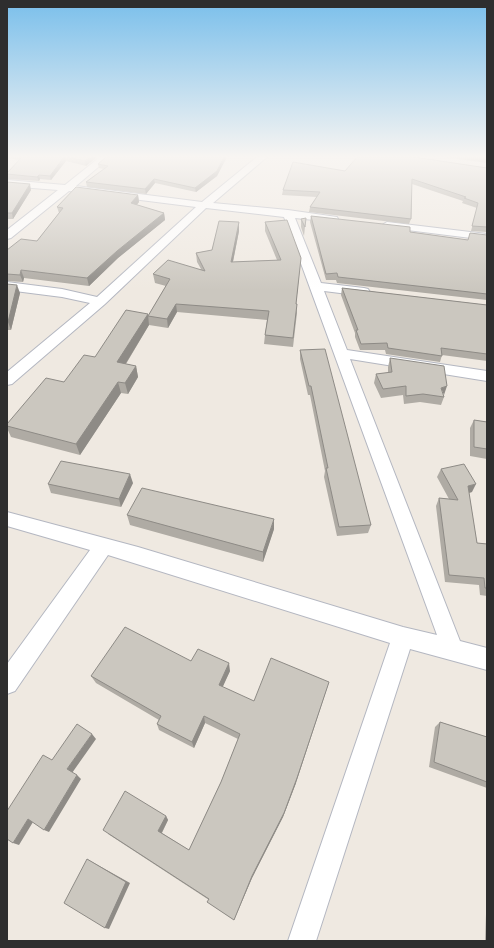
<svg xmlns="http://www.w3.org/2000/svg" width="494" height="948" font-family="Overpass,sans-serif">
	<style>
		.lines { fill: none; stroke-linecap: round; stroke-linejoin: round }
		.street-casing { stroke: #b4b7c1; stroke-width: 2 }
		.street { fill: #fff; fill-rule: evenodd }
		.wall { fill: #afaba4 }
		.shaded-wall { fill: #8e8b86 }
		.building { fill: #cbc7bf; stroke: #8e8b86 }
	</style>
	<rect width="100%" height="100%" fill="#efe9e1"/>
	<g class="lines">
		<defs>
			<path id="street" d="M100,157H110L76,186L202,202L257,157H267L213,203L288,210L337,217L338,219L337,221L333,222L295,218L321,283L364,288L368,289L370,292L368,295L364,296L324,291L347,350L487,371V381L350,359L460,641L487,648V670L410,649L316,941H288L390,643L108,555L15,691L7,694V664L90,550L7,526V512L138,547L403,627L437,635L284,217L206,208L105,304L12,384L7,385V372L90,303L62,297L7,290V282L62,289L97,297L196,207L69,191L11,238L7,239V230L58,190L7,186V180L65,185Z
				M387,222L487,234V240L383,227L382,225Z"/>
		</defs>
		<use href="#street" class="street-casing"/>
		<use href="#street" class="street"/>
	</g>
	<path class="wall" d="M7,157H97L86,166L66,161L51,180L40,179L39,181L7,179V173L20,160L7,158Z
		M106,157H226L217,176L196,192L155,183L146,194L87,187L86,182L104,169L99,168L98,164Z
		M443,157H487V163Z
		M487,168V232L471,231L477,208L462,203L463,201L412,184L411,219L409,224L309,212L310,207L317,197L282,195L283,190L345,171Z
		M7,182L31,190L13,219H7Z
		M138,195L139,202L137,205L164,213L165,220L118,258L89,286L24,278L23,282L7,281V250L37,241L59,213L57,207Z
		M311,216L410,232L468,240L487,235V300L337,283L336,280H326L310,222Z
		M301,219L305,227L304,236L301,227Z
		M239,222V231L233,262L277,260L265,231V222L300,266L296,304L297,313L293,347L264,344L265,335L267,320L177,312L168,328L149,325L126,364L136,366L138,377L128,394L121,393L80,455L11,437L7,428V424L64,382L148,314V316L166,286L155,283L153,274L201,269L197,262L196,253L212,250Z
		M7,284L20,293L11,330H7Z
		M342,288L487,305V361L442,355L440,362L386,354L385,350H360L355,337V333L341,295Z
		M300,350L371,525L368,533L337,536L324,477L325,471L310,395H308L300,359Z
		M390,358L444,395V397L441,405L420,402L404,404L403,395L381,398L374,383L376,374L388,373V367Z
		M474,420L487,422V459L470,456V428Z
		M441,469L472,492L469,493L477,543L487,544V596L480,595L479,585L445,582L436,506L439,498L449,499L437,477Z
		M133,483L121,507L51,493L48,484Z
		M127,515L274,529L263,562L130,525Z
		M191,661L230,671L222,687L296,783L283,817L252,878L234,920L209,903V900L108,834L166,816L168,820L162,833L189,850L221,782L238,739L205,723L194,748L159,730L157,724L159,720L96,683L91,676Z
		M440,722L487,737V788L429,767L435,727Z
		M486,914H487V941H485Z"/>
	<path class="shaded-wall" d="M64,157L66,161L51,180L50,176Z
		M91,157H97L86,166L85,161Z
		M224,157H226V159L217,176L196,192L195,188Z
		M39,175L40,179L39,181L37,177Z
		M154,179L155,183L146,194L145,189Z
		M30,184L31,190L13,219L12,213Z
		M138,195L139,202L132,210L131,203Z
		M164,213L165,220L118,258L89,286L87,278L117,251Z
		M239,222V231L231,271V262Z
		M21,270L24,278L23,282L20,275Z
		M17,285L20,293L11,330L8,322Z
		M176,304L177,312L168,328L167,319Z
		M148,314L149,325L120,373L117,362Z
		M136,366L138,377L128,394L125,383Z
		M118,382L121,393L80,455L76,444Z
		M447,386L444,395L441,388Z
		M130,474L133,483L121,507L119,499Z
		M476,484L472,492L464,494L468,486Z
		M274,519V529L263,562V552Z
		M229,663L230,671L220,693L219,685Z
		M329,682L296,783L283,817L252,878L234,920L252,876Z
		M204,716L205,723L194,748L192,742Z
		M92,734L96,739L72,773L67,769Z
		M77,775L81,779L49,832L44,830Z
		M166,816L168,820L161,834L158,831Z
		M28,819L33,822L19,845L13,843Z
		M87,859L130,883L109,929L105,928Z"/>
	<path class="building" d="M22,157H64L50,176L39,175L37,177L7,174V173Z
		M67,157H91L85,161Z
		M106,157H224L217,171L195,188L154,179L145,189L86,182L108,166L98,164Z
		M357,157H414L487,168V227L472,226L478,203L464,198L466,197L412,179L411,219L310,207L320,192L283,190L293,162L345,171Z
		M7,182L30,184L12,213H7Z
		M76,187L138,195L131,203L164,213L117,251L87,278L21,270L20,275L7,274V268L8,267H7V250L21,239L37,241L63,208L57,207Z
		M311,216L410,227V232L468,240L470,233L487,235V294L338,277L337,273L326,274Z
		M306,218L305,227L301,219Z
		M287,220L301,258L296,304H297L293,338L265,335L269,311L176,304L167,319L148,316L170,279L153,274L168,260L205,271L196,253L212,250L219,221L239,222L231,262L281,260L265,222Z
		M7,284L17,285L8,322H7Z
		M342,288L487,305V354L441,348L442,356L388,348L387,343L361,344L356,330H358Z
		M126,310L148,314L117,362L136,366L125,383L118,382L76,444L7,426V424L46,378L64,382L84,355L95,357Z
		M325,349L371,525L339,527L326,468H328L311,386H309L300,350Z
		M390,358L444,366L447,386L441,388L444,397L423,394L406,396V386L383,389L376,374L392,372Z
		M474,420L487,422V449L474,447Z
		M61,461L130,474L119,499L48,484Z
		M464,464L476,484L468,486L477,543L487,544V588H485L484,578L449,575L439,498L458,500L441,469Z
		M142,488L274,519L263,552L127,515Z
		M125,627L191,661L198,649L229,663L219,685L254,701L271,658L329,682L297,778L284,813L252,876L234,920L207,902L209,899L103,830L125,791L166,816L158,831L189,850L221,782L240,734L204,716L192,742L157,724L161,716L91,676Z
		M440,722L487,737V782L434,762Z
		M77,724L92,734L67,769L77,775L44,830L28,819L13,843L7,839V811L43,755L52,760Z
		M87,859L126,882L105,928L64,903Z"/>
	<linearGradient id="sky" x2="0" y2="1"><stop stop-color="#7abfeb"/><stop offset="0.54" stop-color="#f8f5f2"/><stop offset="1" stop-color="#f8f5f2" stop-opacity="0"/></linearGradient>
	<rect width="494" height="290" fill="url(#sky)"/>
	<rect width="494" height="948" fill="none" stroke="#2e2e2e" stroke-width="16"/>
</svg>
